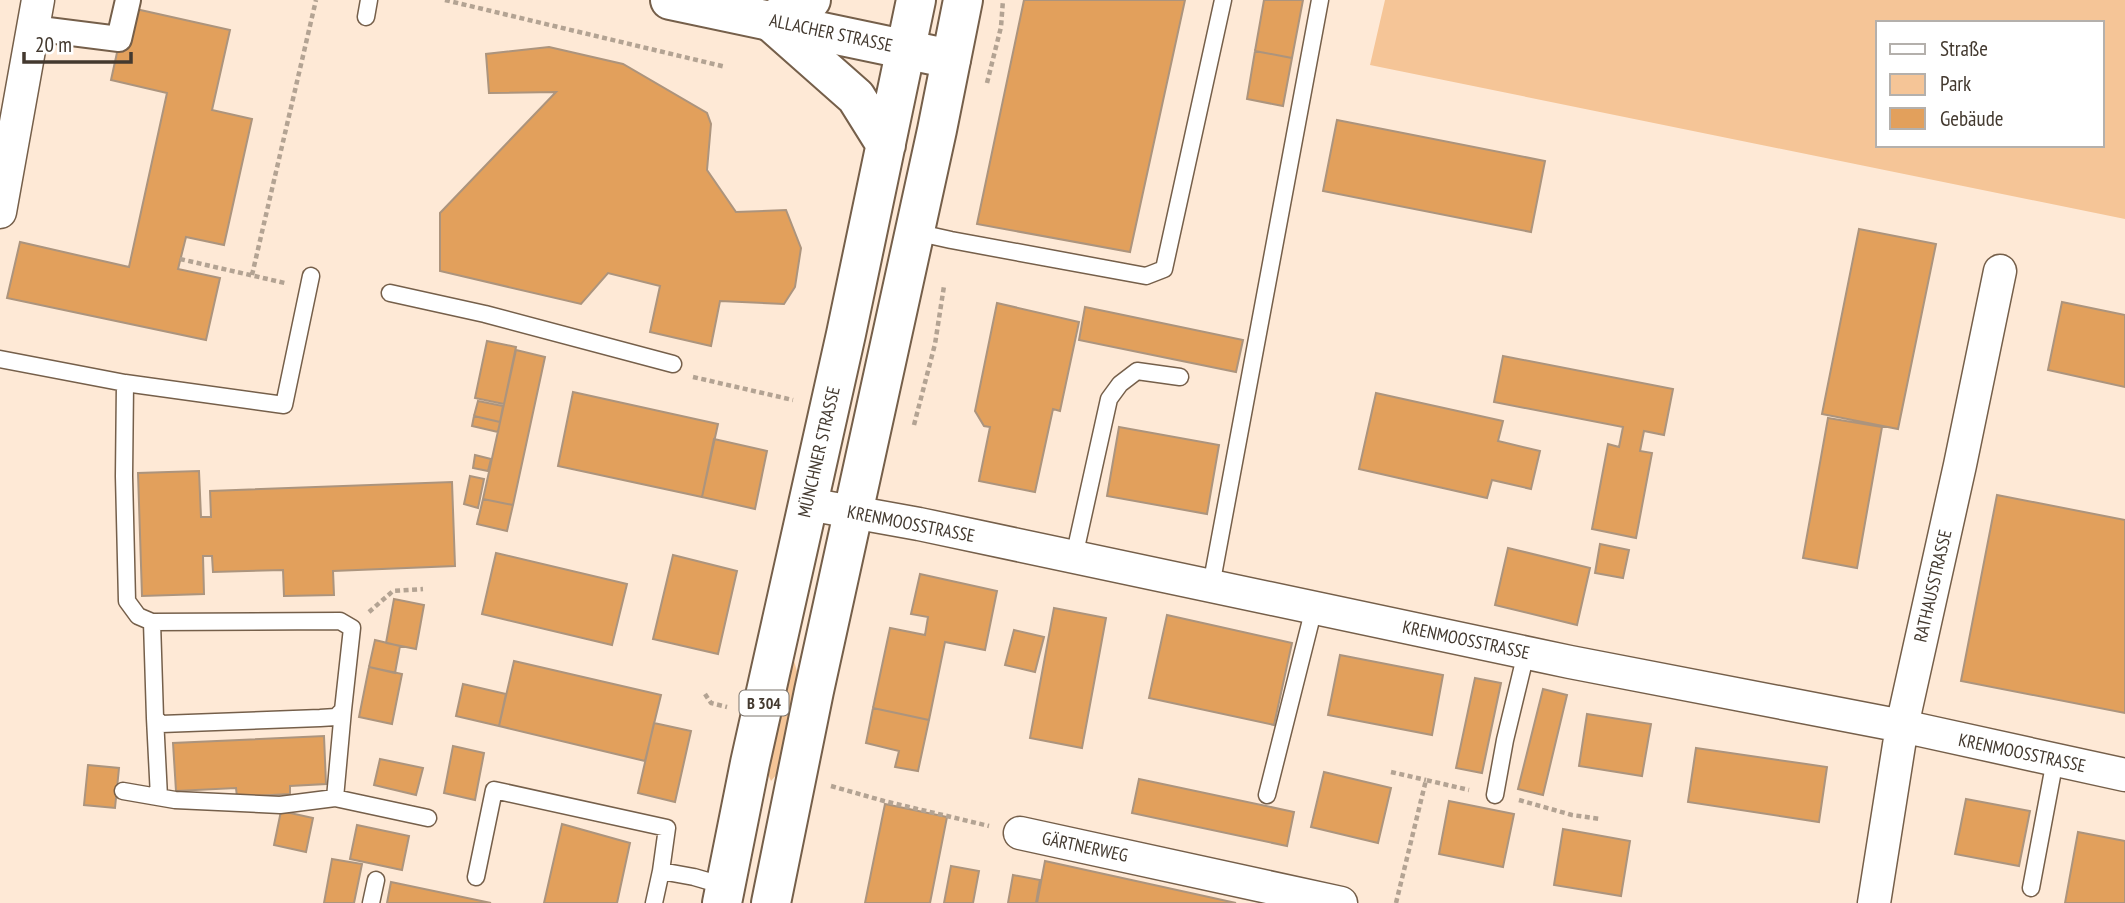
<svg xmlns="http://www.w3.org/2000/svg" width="2125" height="903" font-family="'PT Sans Narrow',sans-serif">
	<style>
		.green { fill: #f5c597; fill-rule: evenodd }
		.building { fill: #e2a05c; stroke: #ac947d; stroke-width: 2 }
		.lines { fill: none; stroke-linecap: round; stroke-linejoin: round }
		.service-casing { stroke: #755f4a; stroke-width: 19 }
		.pedestrian-casing { stroke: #755f4a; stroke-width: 28 }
		.minor-casing { stroke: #755f4a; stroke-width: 35 }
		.tertiary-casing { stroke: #755f4a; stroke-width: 42 }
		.primary-casing { stroke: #755f4a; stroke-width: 42 }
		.path { stroke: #b3a393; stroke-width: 4.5; stroke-dasharray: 5 3.5; stroke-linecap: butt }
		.service { stroke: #fff; stroke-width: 16 }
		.pedestrian { stroke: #fff; stroke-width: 24 }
		.minor { stroke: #fff; stroke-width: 32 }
		.tertiary { stroke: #fff; stroke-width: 38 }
		.primary { stroke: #fff; stroke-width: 38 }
		.labels { text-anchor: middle; stroke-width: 7; stroke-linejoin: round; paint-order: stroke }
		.shield { fill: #fff; stroke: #7b746d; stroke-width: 2 }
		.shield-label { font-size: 16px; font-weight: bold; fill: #43392f }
		.street-label { font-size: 18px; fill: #43392f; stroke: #fff }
	</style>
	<rect width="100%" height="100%" fill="#fee9d6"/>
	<path class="green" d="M1385,0H2125V219L1370,65ZM1878,23H2102V145H1878Z
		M794,661L798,675V685L777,774L771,781L768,774L770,758L790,662Z"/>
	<path class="building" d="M1024,0H1185L1130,252L977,224Z
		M1264,0H1303L1292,58L1255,51Z
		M127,7L230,30L212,110L252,119L224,245L186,237L178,269L220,278L206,340L7,298L20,242L129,267L167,93L111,80Z
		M549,47L623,64L707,113L711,124L707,170L736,212L786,210L801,248L795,287L784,304L720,301L711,346L650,332L660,286L608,273L581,304L440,271V213L556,92L489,93L486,54Z
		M1255,51L1292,58L1283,106L1247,99Z
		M1337,120L1545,161L1531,232L1323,191Z
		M1859,229L1936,244L1898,429L1822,414Z
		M2062,302L2125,315V387L2048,370Z
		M997,303L1079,322L1060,411L1053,409L1035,492L979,481L990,427L984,426L975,411Z
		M1085,307L1243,340L1236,372L1079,340Z
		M487,341L516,347L504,404L475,398Z
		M516,350L545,357L513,505L483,499Z
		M1503,356L1673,389L1664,435L1644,431L1640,451L1652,453L1636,538L1592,529L1608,444L1619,447L1623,427L1494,402Z
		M573,392L718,424L702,497L558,466Z
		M1376,393L1503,421L1498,441L1540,451L1531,489L1492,480L1487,498L1359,469Z
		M478,401L503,406L500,422L474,416Z
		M474,416L500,422L498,432L472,426Z
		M1828,418L1882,427L1857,568L1803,558Z
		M1119,427L1219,445L1207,514L1107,496Z
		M714,439L767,451L755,509L702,497Z
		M475,455L491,459L488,471L473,468Z
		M199,471L201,517H211L210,491L452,482L455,566L333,571L334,595L284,596L283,570L213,572L212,556H203L204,594L142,596L138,473Z
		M470,476L484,479L478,508L464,504Z
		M1997,495L2125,520V713L1961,681Z
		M483,499L513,505L507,531L477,524Z
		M1600,544L1629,550L1623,578L1595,573Z
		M1508,548L1590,568L1577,625L1495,605Z
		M496,553L627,584L612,645L482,614Z
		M673,555L737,571L718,654L653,639Z
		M920,574L997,591L985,650L945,642L929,720L873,708L890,628L925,635L928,617L911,614Z
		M394,599L424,605L416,649L386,643Z
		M1054,608L1106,618L1082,748L1030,738Z
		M1167,615L1292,643L1274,725L1149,698Z
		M1014,630L1044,637L1035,672L1005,665Z
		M375,640L400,646L395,673L369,667Z
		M1340,655L1443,675L1432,735L1328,715Z
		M514,661L661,695L645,761L499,726Z
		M369,667L402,674L392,724L359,717Z
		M1475,678L1501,683L1482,773L1456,768Z
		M463,684L506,694L499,726L456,716Z
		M1543,689L1567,695L1543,795L1518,789Z
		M873,708L929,720L918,771L895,767L899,751L866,743Z
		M1587,714L1651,724L1642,776L1579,766Z
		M654,723L691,731L675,802L638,793Z
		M324,736L326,784L290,786V794L237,797L236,788L176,791L173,743Z
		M453,746L484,753L475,800L444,793Z
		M1696,748L1827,767L1819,822L1688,802Z
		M380,759L423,768L416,795L374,785Z
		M88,765L119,768L115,808L84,805Z
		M1324,772L1391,788L1378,843L1311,827Z
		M1139,779L1294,812L1287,846L1132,813Z
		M1966,799L2030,811L2019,866L1955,854Z
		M1449,801L1514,814L1503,867L1439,854Z
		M885,804L947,817L930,903H865Z
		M281,811L313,818L306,852L274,845Z
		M562,824L630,843L617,903H544Z
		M357,825L409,836L402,870L350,859Z
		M1563,829L1630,841L1621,896L1554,885Z
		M2078,832L2125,841V903H2065Z
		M332,859L362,864L354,903H324Z
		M1045,861L1236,903H1037Z
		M951,866L979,871L973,903H944Z
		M1013,875L1040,880L1036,903H1008Z
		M391,882L491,903H387Z"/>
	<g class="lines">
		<defs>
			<path id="service" d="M366,17L369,0
				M915,232L951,240L1146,276L1164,269L1223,0
				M390,293L485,314L673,364
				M0,359L125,383L284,405L311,276
				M125,383L124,476L127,601L138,616L152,622L340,621L352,628L343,710L336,717L320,718L161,724L155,718L152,622
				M1074,557L1109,399L1120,384L1137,371L1180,377
				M1211,586L1320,0
				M155,718L159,797
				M123,791L175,800L280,805L335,798L343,710
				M1267,795L1314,608
				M1495,795L1505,740L1526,653
				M335,798L428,818
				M476,877L494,790L667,828L661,871
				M2031,888L2055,760
				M371,903L376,880
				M654,903L661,871L694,877L725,886"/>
			<path id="pedestrian" d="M32,28L119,39L128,0"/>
			<path id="minor" d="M0,212L38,0
				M808,504L919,524L1570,662L1902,726L2125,775
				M1020,833L1341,903
				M1874,903L1902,726L1960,465L2000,271"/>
			<path id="tertiary" d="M670,0L951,59"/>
			<path id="primary" d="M811,0L770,21L856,97L886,145
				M722,903L750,763L846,334L916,0
				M771,903L814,691L937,130L963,0"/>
		</defs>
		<use href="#service" class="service-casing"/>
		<use href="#pedestrian" class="pedestrian-casing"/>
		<use href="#minor" class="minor-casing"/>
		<use href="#tertiary" class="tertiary-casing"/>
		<use href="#primary" class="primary-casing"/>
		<path class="path" d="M445,0L726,67
			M987,83L1001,27L1003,0
			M180,259L285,283
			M252,275L316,0
			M693,377L793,400
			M914,425L935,344L944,286
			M369,612L393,591L423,589
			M705,694L711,703L727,707
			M1391,772L1426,780
			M831,786L884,801L989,826
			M1519,800L1572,815L1600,819
			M1396,903L1426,780L1469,790"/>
		<use href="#service" class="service"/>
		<use href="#pedestrian" class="pedestrian"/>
		<use href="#minor" class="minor"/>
		<use href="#tertiary" class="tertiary"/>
		<use href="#primary" class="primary"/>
	</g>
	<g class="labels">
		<rect class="shield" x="739.5" y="690.5" width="49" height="25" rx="5"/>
		<g class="shield-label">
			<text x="764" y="709">B 304</text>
		</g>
		<g class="street-label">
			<text transform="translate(831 33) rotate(12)" y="6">ALLACHER STRASSE</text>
			<text transform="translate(819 452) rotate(-77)" y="6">MÜNCHNER STRASSE</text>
			<text transform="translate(911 524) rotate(11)" y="6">KRENMOOSSTRASSE</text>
			<text transform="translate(1933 586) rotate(-77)" y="6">RATHAUSSTRASSE</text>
			<text transform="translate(1466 640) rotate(12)" y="6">KRENMOOSSTRASSE</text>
			<text transform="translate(2022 753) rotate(12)" y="6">KRENMOOSSTRASSE</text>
			<text transform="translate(1085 847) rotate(12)" y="6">GÄRTNERWEG</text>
		</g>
	</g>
	<rect x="1876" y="21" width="228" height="126" fill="#ffffff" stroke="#b4b0ac" stroke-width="2"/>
	<rect x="1890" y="44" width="35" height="10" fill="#ffffff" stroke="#b4b0ac" stroke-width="2"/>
	<text x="1940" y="56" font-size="21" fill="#43392f">Straße</text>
	<rect x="1890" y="74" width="35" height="21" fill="#f5c597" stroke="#b4b0ac" stroke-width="2"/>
	<text x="1940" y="91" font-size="21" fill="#43392f">Park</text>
	<rect x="1890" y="108" width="35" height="21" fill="#e2a05c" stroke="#b4b0ac" stroke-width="2"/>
	<text x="1940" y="126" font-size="21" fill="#43392f">Gebäude</text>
	<path d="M24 52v10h107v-10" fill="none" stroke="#43392f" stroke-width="3.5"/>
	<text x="35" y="52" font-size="21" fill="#43392f" stroke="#ffffff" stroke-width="5" paint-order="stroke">20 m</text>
</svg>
